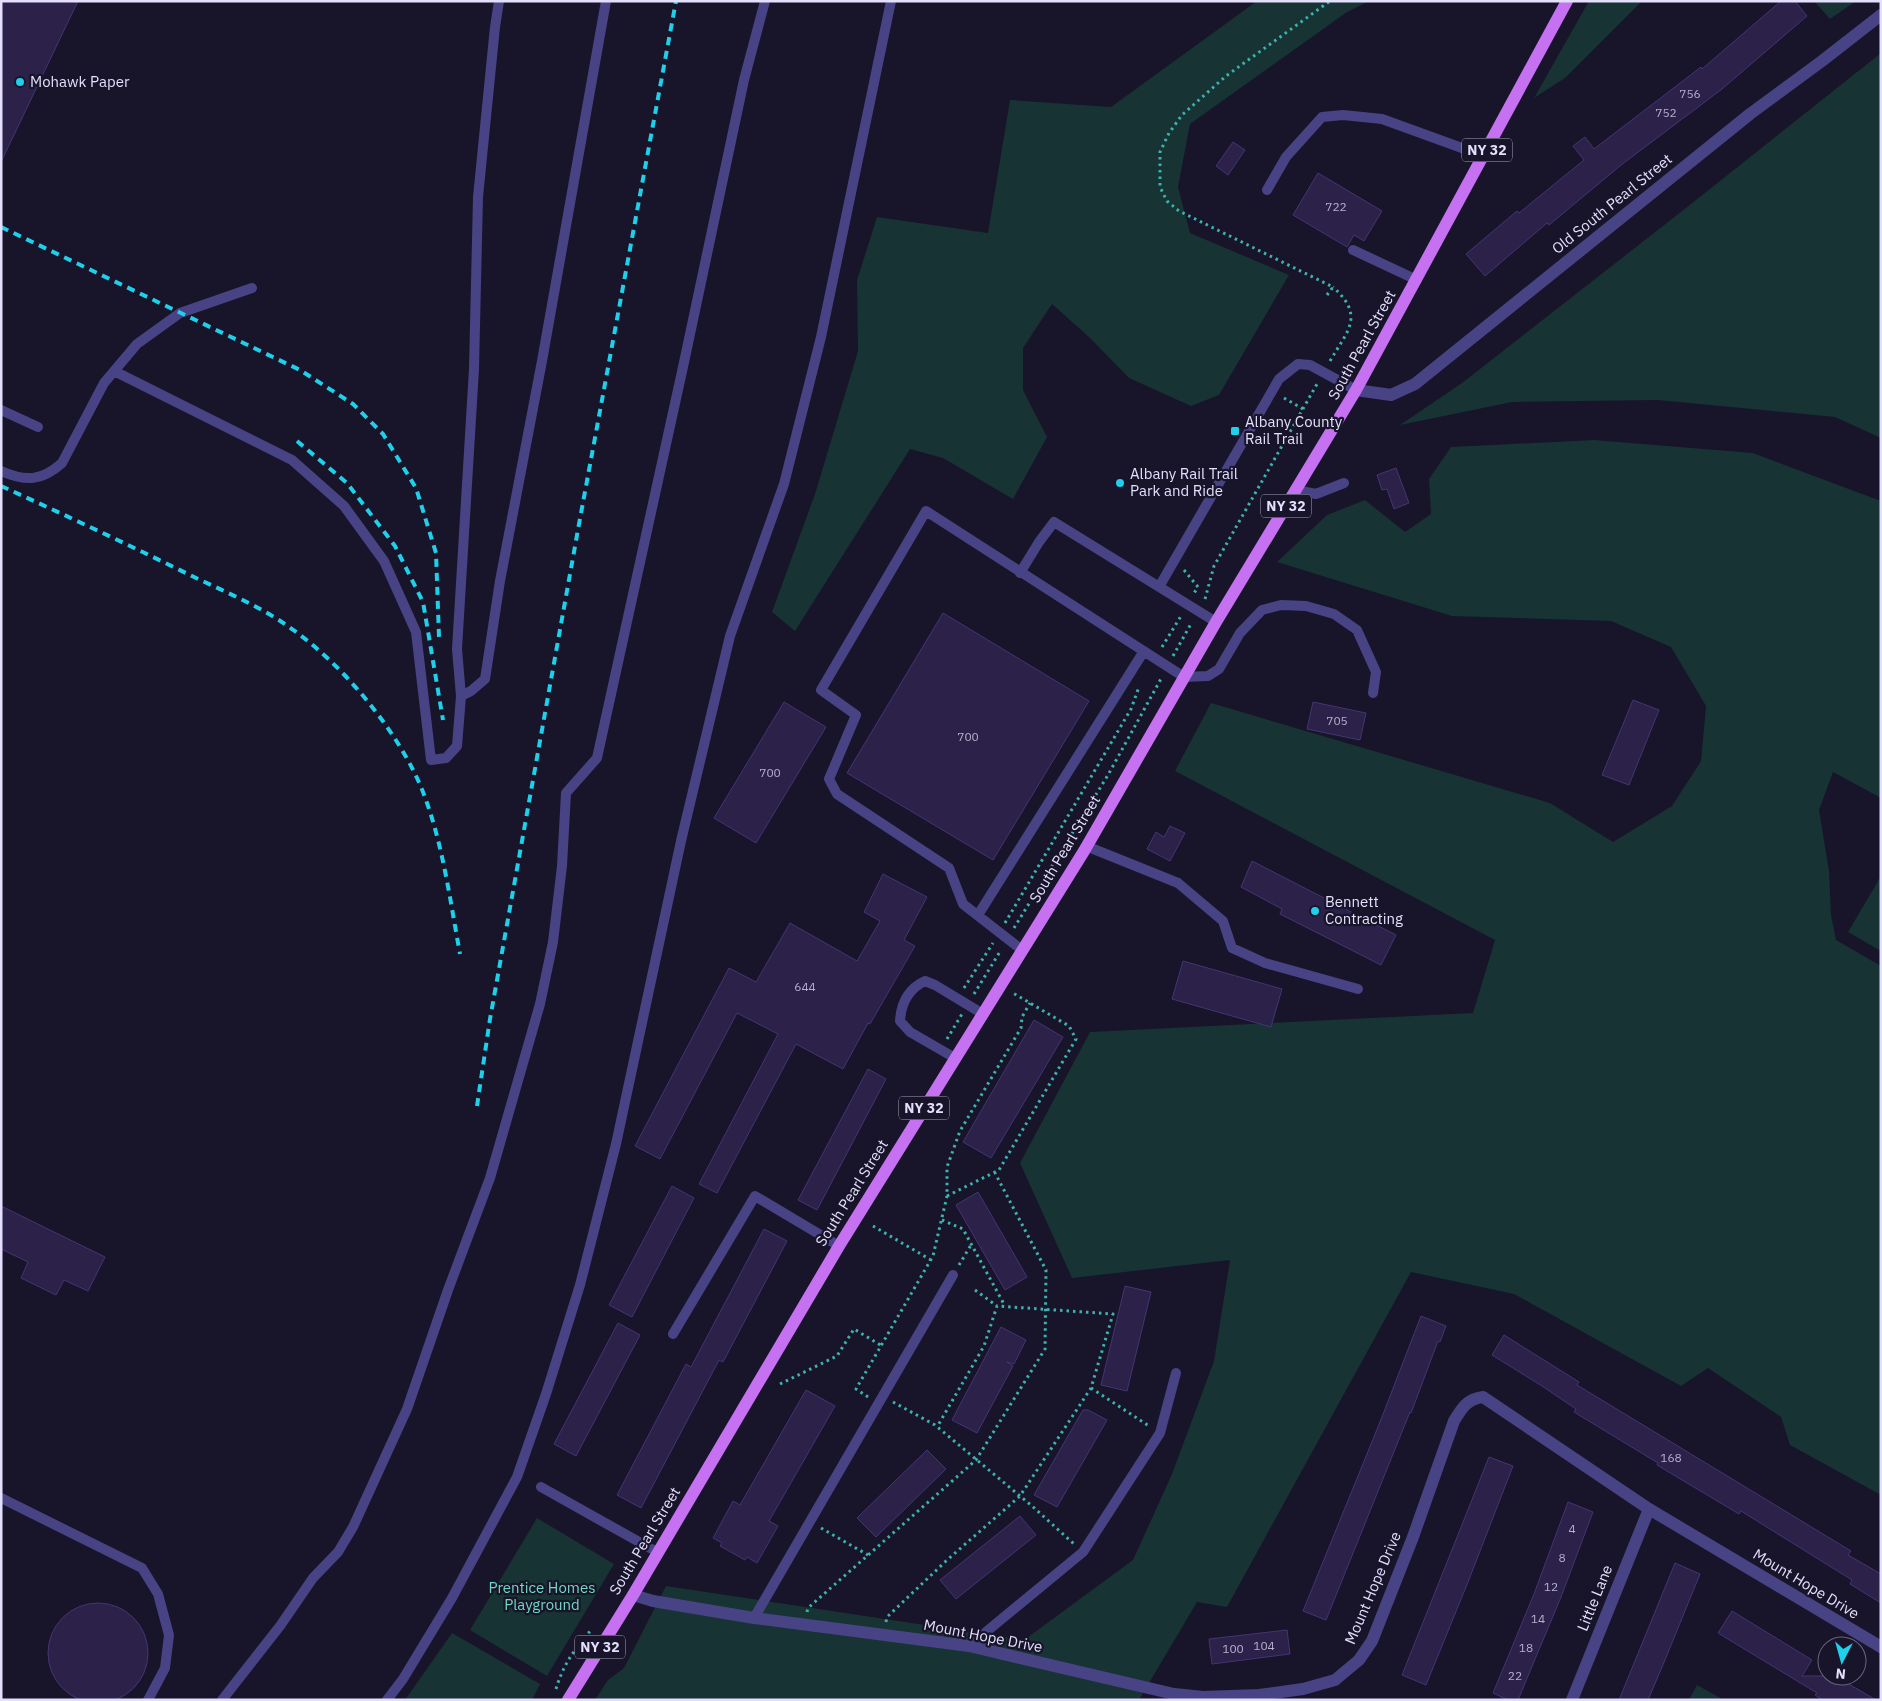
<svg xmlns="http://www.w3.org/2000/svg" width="1882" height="1701" font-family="'IBM Plex Sans',sans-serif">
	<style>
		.green { fill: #173333 }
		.building { fill: #2b2149; stroke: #433673 }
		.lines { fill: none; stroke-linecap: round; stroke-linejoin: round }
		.path { stroke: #3db2ae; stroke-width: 3; stroke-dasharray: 2.5 4; stroke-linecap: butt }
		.service { stroke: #484384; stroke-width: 10 }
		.minor { stroke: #484384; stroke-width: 12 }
		.primary { stroke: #c571f1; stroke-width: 12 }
		.rail { stroke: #1ed0ea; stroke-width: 4; stroke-dasharray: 8 6; stroke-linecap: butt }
		.poi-dot { fill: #1ed0ea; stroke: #18142a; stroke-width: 2 }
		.labels { text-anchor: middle; stroke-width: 4.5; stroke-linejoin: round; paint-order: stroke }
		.number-label { font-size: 12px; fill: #b5b0cf }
		.shield { fill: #18142a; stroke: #a6a2bd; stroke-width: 1 }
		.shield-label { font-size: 14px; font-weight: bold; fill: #e3dffc }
		.poi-label { font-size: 15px; fill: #e3dffc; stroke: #18142a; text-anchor: start }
		.street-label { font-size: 15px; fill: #e3dffc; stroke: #18142a }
		.park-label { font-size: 15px; fill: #71d7c0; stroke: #18142a }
	</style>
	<rect width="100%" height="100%" fill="#18142a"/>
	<path class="green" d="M1257,1H1369L1347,12L1190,124L1178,187L1190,233L1289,275L1219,395L1191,406L1129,378L1089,337L1052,304L1023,348V390L1047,437L1013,499L943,458L910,449L795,631L772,612L815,494L858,351L857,280L877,217L988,233L1010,100L1111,107Z
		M1589,1H1642L1565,78L1534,98Z
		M1814,1H1856L1830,19Z
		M1881,53V438L1835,417L1658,400L1512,402L1400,425L1462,383L1691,204Z
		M1594,440L1753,453L1881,501V798L1833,772L1819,810L1829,871L1831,915L1836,940L1881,966V1495L1790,1445L1781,1417L1708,1368L1681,1386L1514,1294L1411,1272L1227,1607L1197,1602L1139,1700H595L608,1680L624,1668L666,1586L1024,1640L1133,1560L1172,1474L1214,1361L1230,1260L1072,1278L1020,1163L1090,1032L1473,1013L1495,940L1175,771L1211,703L1550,803L1613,842L1672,806L1701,761L1706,706L1671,647L1611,621L1452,616L1277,562L1327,515L1365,500L1405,532L1431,514L1429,479L1451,447Z
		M1881,876V951L1848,932Z
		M537,1518L614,1564L547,1676L470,1630Z
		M452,1633L540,1684L532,1700H405Z
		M1697,1685L1724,1700H1689Z"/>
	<path class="building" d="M1,1H78L1,162Z
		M1781,1H1795L1807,16L1722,89L1621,165L1549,225L1547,223L1485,276L1466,254L1517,211L1519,213L1584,160L1573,146L1585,137L1594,149L1701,67L1702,69Z
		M1233,142L1245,150L1228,175L1216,166Z
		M1318,173L1382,211L1364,241L1354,235L1347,247L1293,215Z
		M1396,468L1409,503L1394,509L1387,489L1382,490L1377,475Z
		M943,613L1089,701L993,860L847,773Z
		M1633,700L1659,710L1629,785L1602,775Z
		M784,702L826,727L756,843L714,818Z
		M1313,702L1366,713L1360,740L1307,729Z
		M1170,826L1185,833L1170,861L1147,849L1156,832L1164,837Z
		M1252,861L1396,935L1381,965L1280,914L1282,909L1241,887Z
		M883,874L927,897L904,940L915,946L870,1024L868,1023L843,1069L796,1044L717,1193L699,1184L778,1034L737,1013L660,1159L635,1146L729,968L756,982L790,923L857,961L880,921L864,912Z
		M1183,961L1282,989L1271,1027L1172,999Z
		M1034,1020L1063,1037L991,1158L963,1142Z
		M868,1069L886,1079L817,1210L798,1200Z
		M672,1186L694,1198L632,1317L609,1305Z
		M978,1192L1027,1277L1005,1290L956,1205Z
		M1,1206L105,1257L88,1291L64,1280L56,1295L21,1278L28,1262L1,1249Z
		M764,1229L787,1241L723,1362L719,1360L641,1508L617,1495L686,1364L691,1367Z
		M1125,1286L1151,1292L1127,1391L1101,1385Z
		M1421,1316L1446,1326L1440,1342L1438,1341L1411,1413L1410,1412L1326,1620L1303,1611L1380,1422Z
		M618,1323L640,1335L576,1456L554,1444Z
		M1001,1327L1026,1340L1014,1364L1007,1362L1013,1366L977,1433L952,1420Z
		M1504,1335L1579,1382L1577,1385L1851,1551L1848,1555L1881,1574V1603L1850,1584L1852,1580L1741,1511L1739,1514L1657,1465L1658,1463L1574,1412L1576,1409L1542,1386L1492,1355Z
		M806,1390L835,1406L769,1521L778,1526L757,1563L747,1557L745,1560L720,1546L722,1543L713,1538L733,1501L740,1505Z
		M1083,1410H1088L1107,1420L1057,1507L1034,1495Z
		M927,1450L946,1469L876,1537L857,1518Z
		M1489,1457L1513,1466L1468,1582L1426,1685L1402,1675Z
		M1568,1502L1593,1512L1561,1597L1518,1700H1508L1493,1693L1534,1594Z
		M1020,1516L1036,1535L956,1599L940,1580Z
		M1675,1563L1700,1574L1665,1660L1648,1700H1619Z
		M48 1653a50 50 0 1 1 100 0a50 50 0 1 1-100 0Z
		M1732,1611L1812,1660L1802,1676H1835L1876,1700H1823L1815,1695L1817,1693L1718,1633Z
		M1287,1630L1290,1654L1212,1664L1209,1639Z"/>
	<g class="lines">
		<path class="path" d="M1327,295L1333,287L1179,211L1167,201L1160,187V152L1169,133L1182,115L1226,76L1330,1
			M1330,361C1348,330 1365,316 1333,287
			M1284,398L1303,409
			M1184,570L1198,587L1194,593
			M1205,599L1214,566L1317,384
			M1162,647L1181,616
			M1173,656L1192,622
			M1005,923L1131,709L1139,687
			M1014,928L1108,775L1162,677
			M964,988L993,943
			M974,994L1001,950
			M947,1039L962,1014
			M947,1196L999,1170L1076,1039L1069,1026L1013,993
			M942,1220L963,1229L1005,1306
			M873,1226L931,1260
			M959,1265L971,1245
			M975,1290L997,1306
			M780,1384L837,1356L854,1329L882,1346
			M1091,1388L1149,1426
			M868,1397L856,1389L933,1256L947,1196V1167L960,1131L1021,1028L1022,1017L1030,1003
			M893,1402L935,1425L1032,1506L1074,1544
			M821,1528L868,1555
			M807,1612L808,1608L976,1460L1045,1349L1046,1270L995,1173
			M886,1622L887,1617L946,1561L1020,1496L1091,1388L1113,1314L997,1306L984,1346L937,1427
			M556,1689C563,1665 575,1648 592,1629"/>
		<path class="service" d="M1267,190L1286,157L1322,117L1343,115L1382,119L1484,156
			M1353,250L1417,280
			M114,371L292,460L344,506L384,561L416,632L431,760L446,758L457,746L461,696L471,691L485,679L500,581L542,361L606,1
			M1,410L38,427
			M1,471C26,482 42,481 62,463L104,383L137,344L180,313L252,288
			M1296,490L1316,494L1344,483
			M1020,573L1039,542L1054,522L1216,622
			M1159,587L1279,379L1298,364L1310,365L1356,390
			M461,696L457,649L474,369L478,197L495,27L499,1
			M1086,846L1178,883L1223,921L1232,948L1265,963L1358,989
			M978,915L1144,651
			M1022,950L963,904L949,868L837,794L829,779L856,715L821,690L926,511L1184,677L1208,676L1219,669L1240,633L1262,610L1281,605L1306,606L1334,614L1357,630L1376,672L1373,693
			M955,1058L910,1032L900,1021C901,1003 908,989 925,981L935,985L983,1014
			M673,1334L755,1196L839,1246
			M541,1487L657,1552
			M1,1498L142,1568L158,1594L169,1635L165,1668L148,1700
			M754,1618L953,1275
			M969,1646L1083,1552L1160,1433L1176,1373
			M222,1700L280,1626L313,1578L338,1552L353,1527L407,1409L448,1290L490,1178L540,1004L553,942L562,866L566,793L597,758L683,367L744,80L765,1
			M387,1700L403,1679L452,1598L517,1477L546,1394L580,1285L616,1144L681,841L730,636L784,484L821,337L891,1"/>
		<path class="minor" d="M1356,390L1391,395L1415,384L1750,114L1822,61L1881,15
			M633,1595L653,1601L754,1618L969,1646L1174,1694L1203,1697L1259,1695L1303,1689L1335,1680L1359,1660L1372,1641L1413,1537L1454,1421C1462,1408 1467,1399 1483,1397L1649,1509L1881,1647
			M1572,1700L1649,1509"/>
		<path class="primary" d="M568,1700L633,1595L839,1246L1084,851L1216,622L1356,390L1567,1"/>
		<path class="rail" d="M1,227L300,370L353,404L383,434L416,488L436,553L439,637
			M297,441L347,483L395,546L423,602L443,720
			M1,486C65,515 129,545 192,576C225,592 260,606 289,627C342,663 400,733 423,792C443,844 450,900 460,954
			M477,1106L490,1019L579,524L676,1"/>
	</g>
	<g class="poi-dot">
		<circle cx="20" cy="82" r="5"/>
		<rect x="1230" y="426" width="10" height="10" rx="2.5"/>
		<circle cx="1120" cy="483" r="5"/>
		<circle cx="1315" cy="911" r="5"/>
	</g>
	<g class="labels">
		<g class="number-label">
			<text x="1690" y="98">756</text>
			<text x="1666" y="117">752</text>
			<text x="1336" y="211">722</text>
			<text x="1337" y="725">705</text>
			<text x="968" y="741">700</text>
			<text x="770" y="777">700</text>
			<text x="805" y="991">644</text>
			<text x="1671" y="1462">168</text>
			<text x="1572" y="1533">4</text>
			<text x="1562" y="1562">8</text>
			<text x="1551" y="1591">12</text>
			<text x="1538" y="1623">14</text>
			<text x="1264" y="1650">104</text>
			<text x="1526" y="1652">18</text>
			<text x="1233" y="1653">100</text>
			<text x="1515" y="1680">22</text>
		</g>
		<g class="shield">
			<rect x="1462" y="138.5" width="50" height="23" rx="4"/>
			<rect x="1261" y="494.5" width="50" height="23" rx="4"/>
			<rect x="899" y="1096.5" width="50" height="23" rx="4"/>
			<rect x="575" y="1635.5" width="50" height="23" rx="4"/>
		</g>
		<g class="shield-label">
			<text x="1487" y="155">NY 32</text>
			<text x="1286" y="511">NY 32</text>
			<text x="924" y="1113">NY 32</text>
			<text x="600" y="1652">NY 32</text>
		</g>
		<g class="poi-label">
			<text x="30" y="87">Mohawk Paper</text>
			<text x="1245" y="427">Albany County<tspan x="1245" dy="17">Rail Trail</tspan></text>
			<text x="1130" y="479">Albany Rail Trail<tspan x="1130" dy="17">Park and Ride</tspan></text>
			<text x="1325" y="907">Bennett<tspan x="1325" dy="17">Contracting</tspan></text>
		</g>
		<g class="street-label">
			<text transform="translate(1612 204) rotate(-39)" y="5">Old South Pearl Street</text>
			<text transform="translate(1362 345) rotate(-61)" y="5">South Pearl Street</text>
			<text transform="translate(1065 849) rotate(-59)" y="5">South Pearl Street</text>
			<text transform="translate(852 1193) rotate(-58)" y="5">South Pearl Street</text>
			<text transform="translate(645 1541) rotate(-59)" y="5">South Pearl Street</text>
			<text transform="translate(1806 1584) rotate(31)" y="5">Mount Hope Drive</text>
			<text transform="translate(1373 1588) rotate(-67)" y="5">Mount Hope Drive</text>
			<text transform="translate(1595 1598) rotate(-68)" y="5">Little Lane</text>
			<text transform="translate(983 1636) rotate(11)" y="5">Mount Hope Drive</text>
		</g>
		<g class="park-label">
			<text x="542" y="1593">Prentice Homes<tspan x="542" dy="17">Playground</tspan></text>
		</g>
	</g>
	<rect width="1882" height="1701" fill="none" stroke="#e3dffc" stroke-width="5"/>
	<g transform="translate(1842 1661) rotate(186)"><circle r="24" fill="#18142a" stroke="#69657e"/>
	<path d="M0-4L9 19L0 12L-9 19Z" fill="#1ed0ea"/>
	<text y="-8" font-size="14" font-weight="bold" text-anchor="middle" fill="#e3dffc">N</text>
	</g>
</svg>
